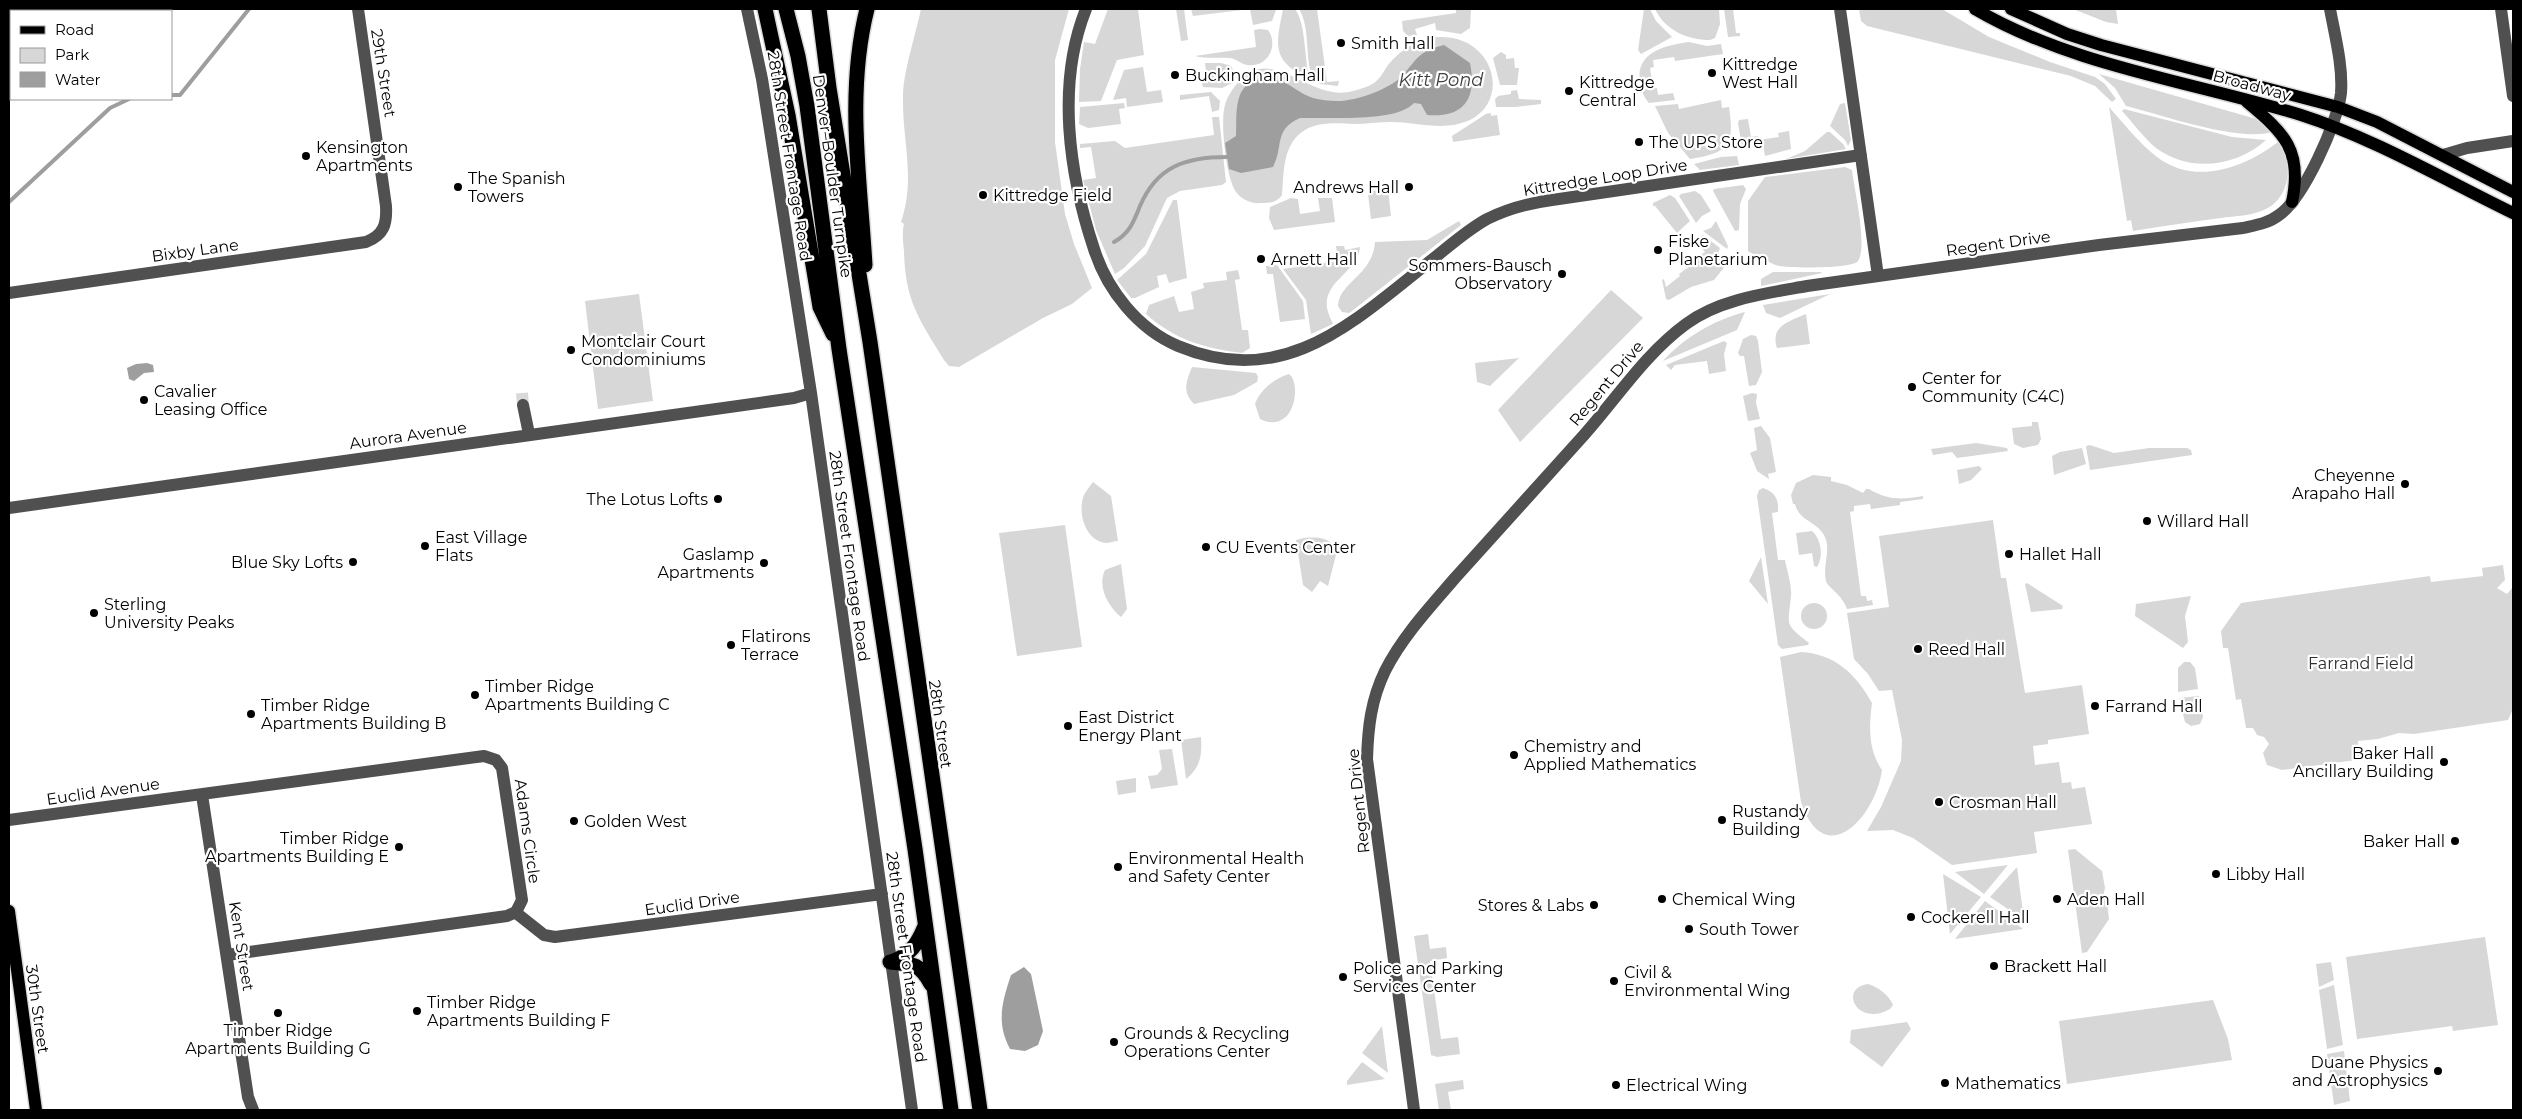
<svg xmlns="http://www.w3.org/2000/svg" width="2522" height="1119" font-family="Montserrat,sans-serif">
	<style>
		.green { fill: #d7d7d7 }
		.water { fill: #9e9e9e }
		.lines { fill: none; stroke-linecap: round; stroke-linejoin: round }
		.stream { stroke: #9e9e9e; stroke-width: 4 }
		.minor-tunnel { stroke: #d9d9d9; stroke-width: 12; stroke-dasharray: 12 6; stroke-linecap: butt }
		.major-casing { stroke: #dbdbdb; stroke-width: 15 }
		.highway-casing { stroke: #dbdbdb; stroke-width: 18 }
		.minor { stroke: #505050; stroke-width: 12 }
		.major { stroke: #000; stroke-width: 12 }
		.highway { stroke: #000; stroke-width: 15 }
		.poi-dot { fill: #000; stroke: #fff; stroke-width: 2 }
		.labels { text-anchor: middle; stroke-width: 4.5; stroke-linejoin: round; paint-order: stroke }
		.poi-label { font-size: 16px; fill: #000; stroke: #fff; text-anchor: start }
		.street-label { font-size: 16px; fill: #000; stroke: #fff }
		.park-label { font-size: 16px; fill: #2e2e2e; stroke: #fff }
		.water-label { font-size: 18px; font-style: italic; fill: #3f3f3f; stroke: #fff }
	</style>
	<rect width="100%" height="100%" fill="#fff"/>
	<path class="green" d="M921,9H1069L1055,60V142L1065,214L1074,244L1092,288L1072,304L1043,318L959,367L949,366L944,360C919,319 905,301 904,251C903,242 902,232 904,224L901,222C916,178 902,141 903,96C903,73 916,33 921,9Z
		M1108,9H1138L1144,55L1117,60L1101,101L1079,102L1080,69L1084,42L1095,44Z
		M1176,9H1184L1188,40L1181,41Z
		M1191,9H1276V10L1272,21L1253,25L1250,9L1193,16Z
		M1283,9H1295C1306,24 1304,56 1309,76L1308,79C1271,59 1276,46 1283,9Z
		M1299,9H1317L1327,82L1339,81L1338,86L1320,84L1313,79C1304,57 1311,29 1299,9Z
		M1456,9H1471L1470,28L1461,34L1436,30L1435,23L1415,29L1417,35L1408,36L1403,31L1402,21L1456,13Z
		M1644,9H1650L1656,21L1672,37L1641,54L1638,50Z
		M1655,9H1719L1720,24L1715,38L1710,40C1687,40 1665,30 1655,9Z
		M1724,9H1733L1736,33H1740V36L1728,37Z
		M1859,9H1942L1989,37L2050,62L2095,77L2105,84L2116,99L2112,102L2095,86L2071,76L1867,26L1861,21Z
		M2073,9H2116L2118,24L2106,22Z
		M1260,29L1268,30C1279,45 1268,68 1248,65C1242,65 1237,59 1230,58C1218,57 1207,59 1195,56L1256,47L1254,30Z
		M1439,37C1448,37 1457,38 1465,42C1498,57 1504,103 1470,120C1443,132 1418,122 1391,122C1378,122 1366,124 1353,124C1338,123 1318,122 1305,130C1282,144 1284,172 1282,195C1277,202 1271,203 1262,203C1252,204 1242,200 1236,192C1226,177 1221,127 1224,110C1225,99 1233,88 1240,80C1274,45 1311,103 1353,91C1360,89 1368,87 1374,83C1380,79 1384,71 1388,65C1401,49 1419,38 1439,37Z
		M1689,42L1707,46L1721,44L1723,54L1675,61L1674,57L1653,60L1654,67L1650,68L1653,88H1657L1658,95L1673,93L1675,100L1649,103C1643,96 1641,90 1640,81C1635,52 1667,45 1689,42Z
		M1501,52L1506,55V59L1514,58L1515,68H1519L1517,85H1500L1493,58Z
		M1205,63H1221L1231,66L1235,74L1232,83L1222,88L1203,87L1202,83L1207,82Z
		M1143,67L1147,92L1161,90L1163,102L1127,107L1126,98L1113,100L1124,70Z
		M2099,74L2260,120L2272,132C2237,142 2163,115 2126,106L2115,88Z
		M1517,90L1519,99L1541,100V104L1515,107H1496L1495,99L1498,96L1511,94V91Z
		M1211,92L1220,101L1219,110L1212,112L1209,96L1180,100V95Z
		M1721,100L1722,108L1729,107C1735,146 1728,153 1690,159L1668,133L1655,106L1678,104L1679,109Z
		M1124,103L1125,108L1119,109L1121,124L1088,128L1079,124L1080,107Z
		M1845,103L1851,140L1848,146L1845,140L1830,126L1840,104Z
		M2109,107C2124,124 2139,143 2157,157C2195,186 2244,168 2278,142C2293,164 2291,196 2266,209C2252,216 2235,216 2221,218C2191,222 2162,226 2133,231L2131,220L2127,221Z
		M2124,109L2232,137L2266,140C2236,167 2190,173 2156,148C2143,137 2133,123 2122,111Z
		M1491,113V116L1497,115L1500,135L1453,142L1452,136L1486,114Z
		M1212,117H1219L1226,182L1222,185L1180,191L1167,198L1145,246L1124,268L1115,274L1096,230L1083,180L1096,178L1091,147L1080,148V144L1115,141L1125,148L1214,135Z
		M1748,119L1751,137L1758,136L1759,140L1779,137L1778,133L1789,131L1791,149L1765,156L1763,144L1742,147L1738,123L1739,120Z
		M1827,132H1830L1843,144L1846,149L1786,159L1805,151Z
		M1737,156L1739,165L1700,170L1694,164L1721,157Z
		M1845,167L1852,170C1854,189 1868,246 1858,261C1852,269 1790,268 1779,266C1774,265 1752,254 1748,251V201L1765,177Z
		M1743,185L1746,189L1740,204L1739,230L1735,231L1713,191L1714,189Z
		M1388,189L1391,216L1371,219L1368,194L1372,191Z
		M1695,191L1701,195L1711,211L1702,216L1696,223L1679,196L1681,194Z
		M1670,195L1675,198L1690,221L1677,233L1655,206H1653V203Z
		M1291,198L1298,199L1300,214L1320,211L1318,198H1332L1335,222L1274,230L1269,218L1270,207Z
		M1173,200H1177L1187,278L1169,283L1166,274L1157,276L1159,287L1135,298H1131L1117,280L1146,254Z
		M1459,221L1461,225L1352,311L1349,313L1342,312L1338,306C1339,282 1373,275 1375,242L1427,240Z
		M1716,221L1728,246L1727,249L1703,231L1711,228Z
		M1703,235L1720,248L1718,253L1730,260L1714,280L1691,287L1669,300L1666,299L1662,280L1664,279L1666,287L1680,276L1679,274L1690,266L1688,263L1705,252L1696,240Z
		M1336,246H1344L1345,250L1360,247C1358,272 1323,281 1327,308C1328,314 1331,319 1333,324L1311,334L1306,300L1283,269L1338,261Z
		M1277,265L1303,301L1305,319L1280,322L1273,274H1267L1266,266Z
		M1238,270L1240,279L1235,280L1242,330H1248L1250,348L1242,353C1204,348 1175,340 1146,314L1149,305L1174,296L1179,312L1194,309L1191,292L1204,288L1203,283L1227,280L1226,272Z
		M1773,272H1821L1822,273L1761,286V279Z
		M1611,290L1643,318L1520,442L1498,410Z
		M639,294L653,401L598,409L585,301Z
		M1830,294L1780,318L1766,313L1763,305Z
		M1745,312L1737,330L1663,361C1685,337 1714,320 1745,312Z
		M1806,314L1810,344L1777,348C1770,326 1788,322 1806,314Z
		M1751,335L1756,336L1758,341L1762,372L1756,385L1749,386L1744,356H1740L1738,353L1743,339Z
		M1724,341L1727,343L1724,354L1726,371L1709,374L1707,361L1675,365L1671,370L1666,365Z
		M1519,358L1490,386L1477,382L1475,363Z
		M1192,367L1256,373L1258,377L1257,382L1234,395L1194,404C1182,392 1186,382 1192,367Z
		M1289,374C1302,383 1295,436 1260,419L1255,404C1260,390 1275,378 1289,374Z
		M1752,393L1757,394L1756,403L1760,419L1748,421L1743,396Z
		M2032,422H2038L2041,439L2038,445L2023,448L2014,444L2012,428L2032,426Z
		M1761,426L1770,438L1776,472L1768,474L1769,479L1757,471L1750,453L1757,450L1754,428Z
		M1976,443L2007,448L2008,451L1957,458L1952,452L1933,455L1931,449Z
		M2090,445L2114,453L2149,448H2187L2191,450L2192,455L2090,470L2086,446Z
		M2082,448L2086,464L2054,475L2052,456L2060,452Z
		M1979,466L1982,469L1971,480L1959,484L1957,470Z
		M1813,475L1831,477V481L1847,485L1863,493L1866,489H1869C1887,500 1902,500 1923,496V499L1900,502V505L1871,509L1870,504L1854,506V511L1850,512L1861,596H1866L1867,601L1872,600L1873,605L1847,609C1842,594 1827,587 1826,581C1822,565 1832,550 1824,535C1816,521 1799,521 1795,504H1793L1791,495L1796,483Z
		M1093,482L1111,496L1118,541C1114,541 1110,543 1106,543C1085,541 1077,512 1084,495C1086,491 1090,486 1093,482Z
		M1763,488C1775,492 1779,499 1778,512L1772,513L1778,560H1785C1787,571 1792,585 1791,596C1788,627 1784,623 1809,643L1808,645L1782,649L1778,645L1757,496L1759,490Z
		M1993,520L2001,578H2006L2025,693L2082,685L2089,734L2048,740V744L2033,746L2035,765L2059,762L2062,783L2071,782L2072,789L2085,787L2092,824L2034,832L2037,853L1952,865L1913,838L1893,830L1867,831L1881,807L1901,761L1902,740L1892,690L1879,691L1868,674L1854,659L1847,613L1889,607L1879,536Z
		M1065,525L1082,647L1017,656L999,533Z
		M1812,531C1821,539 1824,556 1817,567L1814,566L1812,553L1799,555L1796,533Z
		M1304,538C1317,537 1331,537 1337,551L1328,586L1320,581L1312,592L1303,585L1296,540Z
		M1761,557L1768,604L1749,581Z
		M1121,564L1127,609L1121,617C1108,606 1097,587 1105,570Z
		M2503,565L2505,580L2497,588L2507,594L2513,587V709L2508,720L2414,734L2399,733L2378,739L2358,741L2359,756L2356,760L2282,770L2267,765L2263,753L2269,744L2264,737L2257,735L2253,728H2246L2241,699L2236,700L2228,648H2223L2221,631L2241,603L2430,576L2431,582L2483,576L2482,568Z
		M2027,583L2063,606L2062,609L2031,612L2025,584Z
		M2191,596L2185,616L2188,642L2183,648L2135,616L2136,604Z
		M1801 616a13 13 0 1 1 26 0a13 13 0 1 1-26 0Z
		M1801,652C1835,654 1856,674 1872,703C1869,726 1868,750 1882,770C1876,816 1825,873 1801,802L1780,657Z
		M2184,662H2190L2195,668L2198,689L2178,692V668Z
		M2199,696L2203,717L2200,724L2191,726L2185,722L2179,698Z
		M1201,737C1202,755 1201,767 1186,779L1181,740Z
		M1172,749L1178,785L1151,789L1148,776L1157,775L1162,769L1159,750Z
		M1136,778V792L1118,795L1116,781Z
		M2075,849L2102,871L2105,888L2103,897L2107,903L2109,919L2087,952L2082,953L2068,850Z
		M2008,865L1984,894L1955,872Z
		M2017,867L2024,920L1990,897Z
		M1943,874L1981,897L1950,934Z
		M1985,901L2023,929L1955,939Z
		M1428,934L1430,949L1446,947L1447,958L1430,961L1441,1039L1458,1037L1460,1054L1437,1057L1431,1055L1414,936Z
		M2485,937L2498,1025L2453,1031L2452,1026L2357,1039L2346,957Z
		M2331,962L2334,980L2319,987L2316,964Z
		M1868,984C1878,987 1889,995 1893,1005L1890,1009C1857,1028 1838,988 1868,984Z
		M2334,985L2343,1045L2327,1049L2319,990Z
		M2213,1000L2228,1039L2232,1060L2067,1084L2059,1021Z
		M1907,1022L1911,1029L1882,1067L1850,1043L1851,1030Z
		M1382,1026L1388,1073L1362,1053Z
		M2344,1051L2350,1101L2334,1105L2327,1054Z
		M1362,1062L1385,1079L1347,1085V1081Z
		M1463,1080L1464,1089L1448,1092L1451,1110H1439L1435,1084Z"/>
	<path class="water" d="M1444,45L1470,63C1477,98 1465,118 1427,115L1421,104L1414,103C1396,123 1327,117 1300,118C1273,130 1284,146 1273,167L1241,173L1229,169L1225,143L1236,136C1237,118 1233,90 1253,81C1256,79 1262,80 1265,80C1287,77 1294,92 1313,98C1320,100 1329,101 1336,101C1354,102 1390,89 1402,76C1418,58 1419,51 1444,45Z
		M147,363L153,365L154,372L144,373L134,381L129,379L127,368L136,364Z
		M1024,967L1031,974L1043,1031L1038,1045L1025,1051L1010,1049C996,1023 1002,1002 1011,975Z"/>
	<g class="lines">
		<path class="stream" d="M171,95H180L249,9
			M9,202L110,108L129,99
			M1114,242C1130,233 1134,221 1140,206C1157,166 1186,157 1227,157"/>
		<path class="minor-tunnel" d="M522,393L523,405"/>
		<defs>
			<path id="major" d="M1975,9C2072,66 2194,82 2301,115C2373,138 2445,180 2513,213
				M2011,9L2067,34L2101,45L2338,107L2377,122L2513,192
				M2247,102C2284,133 2303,150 2292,202
				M9,911L36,1110"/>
			<path id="highway" d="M765,9L788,115L820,307L833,334
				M786,9L798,56L807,106L839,349L915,849L951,1110
				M819,9L829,88L870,342L980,1110
				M865,265C860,180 846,93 867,9
				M890,962C912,964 920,963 931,984
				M891,962C910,956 918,943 925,926"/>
		</defs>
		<use href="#major" class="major-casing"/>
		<use href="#highway" class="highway-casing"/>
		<path class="minor" d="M747,9L762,79L811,393L912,1110
			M1086,9C1056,84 1069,174 1094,249C1107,290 1138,329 1178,346C1288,392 1358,317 1438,255C1454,242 1469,229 1487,219C1507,209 1529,203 1552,200L1861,155
			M1840,9L1878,276
			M2501,9L2513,96
			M2443,155L2467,148L2513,141
			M9,293L366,242C384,235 387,224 386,206L358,9
			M523,405L529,434
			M9,508L794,398L811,393
			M202,795L248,1097L253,1110
			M9,820L484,756L496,760L502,768L522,900L516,912L507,916L227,955
			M515,912L544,935L555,937L882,894
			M1414,1110L1367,759C1368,727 1371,700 1385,671C1402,637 1430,607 1455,578C1498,530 1541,482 1584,435C1617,398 1645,354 1686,324C1719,299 1768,293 1807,286L2099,245L2243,228C2256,225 2269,223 2279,215C2303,199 2338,122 2341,93C2343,66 2335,36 2330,9"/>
		<use href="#major" class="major"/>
		<use href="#highway" class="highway"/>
	</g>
	<g class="poi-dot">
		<circle cx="1341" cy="43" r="5"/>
		<circle cx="1712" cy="73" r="5"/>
		<circle cx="1175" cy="75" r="5"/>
		<circle cx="1569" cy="91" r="5"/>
		<circle cx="1639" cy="142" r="5"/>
		<circle cx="306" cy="156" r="5"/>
		<circle cx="458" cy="187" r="5"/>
		<circle cx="1409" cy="187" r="5"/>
		<circle cx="983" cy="195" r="5"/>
		<circle cx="1658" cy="250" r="5"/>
		<circle cx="1261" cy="259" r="5"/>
		<circle cx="1562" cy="274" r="5"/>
		<circle cx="571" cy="350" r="5"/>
		<circle cx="1912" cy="387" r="5"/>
		<circle cx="144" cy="400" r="5"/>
		<circle cx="2405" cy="484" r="5"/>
		<circle cx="718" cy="499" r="5"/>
		<circle cx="2147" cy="521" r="5"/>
		<circle cx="425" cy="546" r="5"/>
		<circle cx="1206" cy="547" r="5"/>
		<circle cx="2009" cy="554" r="5"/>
		<circle cx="353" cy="562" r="5"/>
		<circle cx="764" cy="563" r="5"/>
		<circle cx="94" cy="613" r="5"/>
		<circle cx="731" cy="645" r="5"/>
		<circle cx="1918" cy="649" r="5"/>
		<circle cx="475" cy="695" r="5"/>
		<circle cx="2095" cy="706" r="5"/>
		<circle cx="251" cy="714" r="5"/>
		<circle cx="1068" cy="726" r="5"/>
		<circle cx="1514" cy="755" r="5"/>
		<circle cx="2444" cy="762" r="5"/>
		<circle cx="1939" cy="802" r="5"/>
		<circle cx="1722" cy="820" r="5"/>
		<circle cx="574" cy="821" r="5"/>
		<circle cx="2455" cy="841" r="5"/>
		<circle cx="399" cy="847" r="5"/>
		<circle cx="1118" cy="867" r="5"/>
		<circle cx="2216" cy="874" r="5"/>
		<circle cx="1662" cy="899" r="5"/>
		<circle cx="2057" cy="899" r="5"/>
		<circle cx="1594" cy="905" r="5"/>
		<circle cx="1911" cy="917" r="5"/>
		<circle cx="1689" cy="929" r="5"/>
		<circle cx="1994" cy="966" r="5"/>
		<circle cx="1343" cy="977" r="5"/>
		<circle cx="1614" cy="981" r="5"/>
		<circle cx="417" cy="1011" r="5"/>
		<circle cx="278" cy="1013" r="5"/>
		<circle cx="1114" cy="1042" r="5"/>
		<circle cx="2438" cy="1071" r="5"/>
		<circle cx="1945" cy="1083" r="5"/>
		<circle cx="1616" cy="1085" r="5"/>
	</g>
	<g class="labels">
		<g class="poi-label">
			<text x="1351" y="49">Smith Hall</text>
			<text x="1722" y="70">Kittredge<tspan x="1722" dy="18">West Hall</tspan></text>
			<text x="1185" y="81">Buckingham Hall</text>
			<text x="1579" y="88">Kittredge<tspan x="1579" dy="18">Central</tspan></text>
			<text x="1649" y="148">The UPS Store</text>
			<text x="316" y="153">Kensington<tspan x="316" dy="18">Apartments</tspan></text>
			<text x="468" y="184">The Spanish<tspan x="468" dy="18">Towers</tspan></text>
			<text x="1399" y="193" text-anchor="end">Andrews Hall</text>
			<text x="993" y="201">Kittredge Field</text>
			<text x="1668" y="247">Fiske<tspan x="1668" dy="18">Planetarium</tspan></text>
			<text x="1271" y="265">Arnett Hall</text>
			<text x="1552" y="271" text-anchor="end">Sommers-Bausch<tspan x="1552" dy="18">Observatory</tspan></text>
			<text x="581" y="347">Montclair Court<tspan x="581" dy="18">Condominiums</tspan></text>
			<text x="1922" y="384">Center for<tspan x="1922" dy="18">Community (C4C)</tspan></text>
			<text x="154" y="397">Cavalier<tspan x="154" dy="18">Leasing Office</tspan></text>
			<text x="2395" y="481" text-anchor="end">Cheyenne<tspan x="2395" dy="18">Arapaho Hall</tspan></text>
			<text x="708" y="505" text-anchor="end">The Lotus Lofts</text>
			<text x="2157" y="527">Willard Hall</text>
			<text x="435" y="543">East Village<tspan x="435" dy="18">Flats</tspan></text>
			<text x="1216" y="553">CU Events Center</text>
			<text x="754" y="560" text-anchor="end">Gaslamp<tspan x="754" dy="18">Apartments</tspan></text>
			<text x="2019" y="560">Hallet Hall</text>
			<text x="343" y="568" text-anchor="end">Blue Sky Lofts</text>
			<text x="104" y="610">Sterling<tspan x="104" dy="18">University Peaks</tspan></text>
			<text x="741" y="642">Flatirons<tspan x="741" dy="18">Terrace</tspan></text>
			<text x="1928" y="655">Reed Hall</text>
			<text x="485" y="692">Timber Ridge<tspan x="485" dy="18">Apartments Building C</tspan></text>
			<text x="261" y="711">Timber Ridge<tspan x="261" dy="18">Apartments Building B</tspan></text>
			<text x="2105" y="712">Farrand Hall</text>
			<text x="1078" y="723">East District<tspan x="1078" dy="18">Energy Plant</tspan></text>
			<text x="1524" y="752">Chemistry and<tspan x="1524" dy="18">Applied Mathematics</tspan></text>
			<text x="2434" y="759" text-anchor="end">Baker Hall<tspan x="2434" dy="18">Ancillary Building</tspan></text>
			<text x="1949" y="808">Crosman Hall</text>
			<text x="1732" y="817">Rustandy<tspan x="1732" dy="18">Building</tspan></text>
			<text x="584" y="827">Golden West</text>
			<text x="389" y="844" text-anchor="end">Timber Ridge<tspan x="389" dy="18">Apartments Building E</tspan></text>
			<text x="2445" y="847" text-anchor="end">Baker Hall</text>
			<text x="1128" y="864">Environmental Health<tspan x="1128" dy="18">and Safety Center</tspan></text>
			<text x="2226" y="880">Libby Hall</text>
			<text x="1672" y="905">Chemical Wing</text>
			<text x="2067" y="905">Aden Hall</text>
			<text x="1584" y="911" text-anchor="end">Stores &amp; Labs</text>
			<text x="1921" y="923">Cockerell Hall</text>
			<text x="1699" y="935">South Tower</text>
			<text x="2004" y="972">Brackett Hall</text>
			<text x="1353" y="974">Police and Parking<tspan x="1353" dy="18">Services Center</tspan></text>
			<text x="1624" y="978">Civil &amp;<tspan x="1624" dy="18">Environmental Wing</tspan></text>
			<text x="427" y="1008">Timber Ridge<tspan x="427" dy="18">Apartments Building F</tspan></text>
			<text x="278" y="1036" text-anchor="middle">Timber Ridge<tspan x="278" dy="18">Apartments Building G</tspan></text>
			<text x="1124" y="1039">Grounds &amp; Recycling<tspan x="1124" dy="18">Operations Center</tspan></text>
			<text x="2428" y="1068" text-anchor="end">Duane Physics<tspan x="2428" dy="18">and Astrophysics</tspan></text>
			<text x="1955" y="1089">Mathematics</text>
			<text x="1626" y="1091">Electrical Wing</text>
		</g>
		<g class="street-label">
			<text transform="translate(384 73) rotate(81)" y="6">29th Street</text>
			<text transform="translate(2252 85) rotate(15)" y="6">Broadway</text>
			<text transform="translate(790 156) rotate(81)" y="6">28th Street Frontage Road</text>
			<text transform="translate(833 176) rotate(82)" y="6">Denver–Boulder Turnpike</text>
			<text transform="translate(1605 177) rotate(-9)" y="6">Kittredge Loop Drive</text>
			<text transform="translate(1998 243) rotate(-8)" y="6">Regent Drive</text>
			<text transform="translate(195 250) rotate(-8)" y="6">Bixby Lane</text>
			<text transform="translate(1606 383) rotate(-50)" y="6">Regent Drive</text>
			<text transform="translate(408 435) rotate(-8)" y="6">Aurora Avenue</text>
			<text transform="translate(850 556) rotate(82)" y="6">28th Street Frontage Road</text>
			<text transform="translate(941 724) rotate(82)" y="6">28th Street</text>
			<text transform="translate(103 791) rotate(-8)" y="6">Euclid Avenue</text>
			<text transform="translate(1358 801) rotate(-96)" y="6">Regent Drive</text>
			<text transform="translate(528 831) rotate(82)" y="6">Adams Circle</text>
			<text transform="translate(692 903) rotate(-8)" y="6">Euclid Drive</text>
			<text transform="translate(242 946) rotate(81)" y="6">Kent Street</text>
			<text transform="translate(907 957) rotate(82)" y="6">28th Street Frontage Road</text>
			<text transform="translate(38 1009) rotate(82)" y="6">30th Street</text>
		</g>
		<g class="park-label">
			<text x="2361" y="669">Farrand Field</text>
		</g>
		<g class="water-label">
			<text x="1441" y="86">Kitt Pond</text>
		</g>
	</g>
	<rect width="2522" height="1119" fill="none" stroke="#000000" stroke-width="20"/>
	<rect x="10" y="10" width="162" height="90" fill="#ffffff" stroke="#999999"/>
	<rect x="20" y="26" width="25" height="8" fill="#000000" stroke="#999999"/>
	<text x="55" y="35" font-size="15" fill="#000000">Road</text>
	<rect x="20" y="48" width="25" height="15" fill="#d7d7d7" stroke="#999999"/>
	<text x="55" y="60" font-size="15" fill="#000000">Park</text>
	<rect x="20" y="72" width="25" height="15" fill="#9e9e9e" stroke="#999999"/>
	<text x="55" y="85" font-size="15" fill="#000000">Water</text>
</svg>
